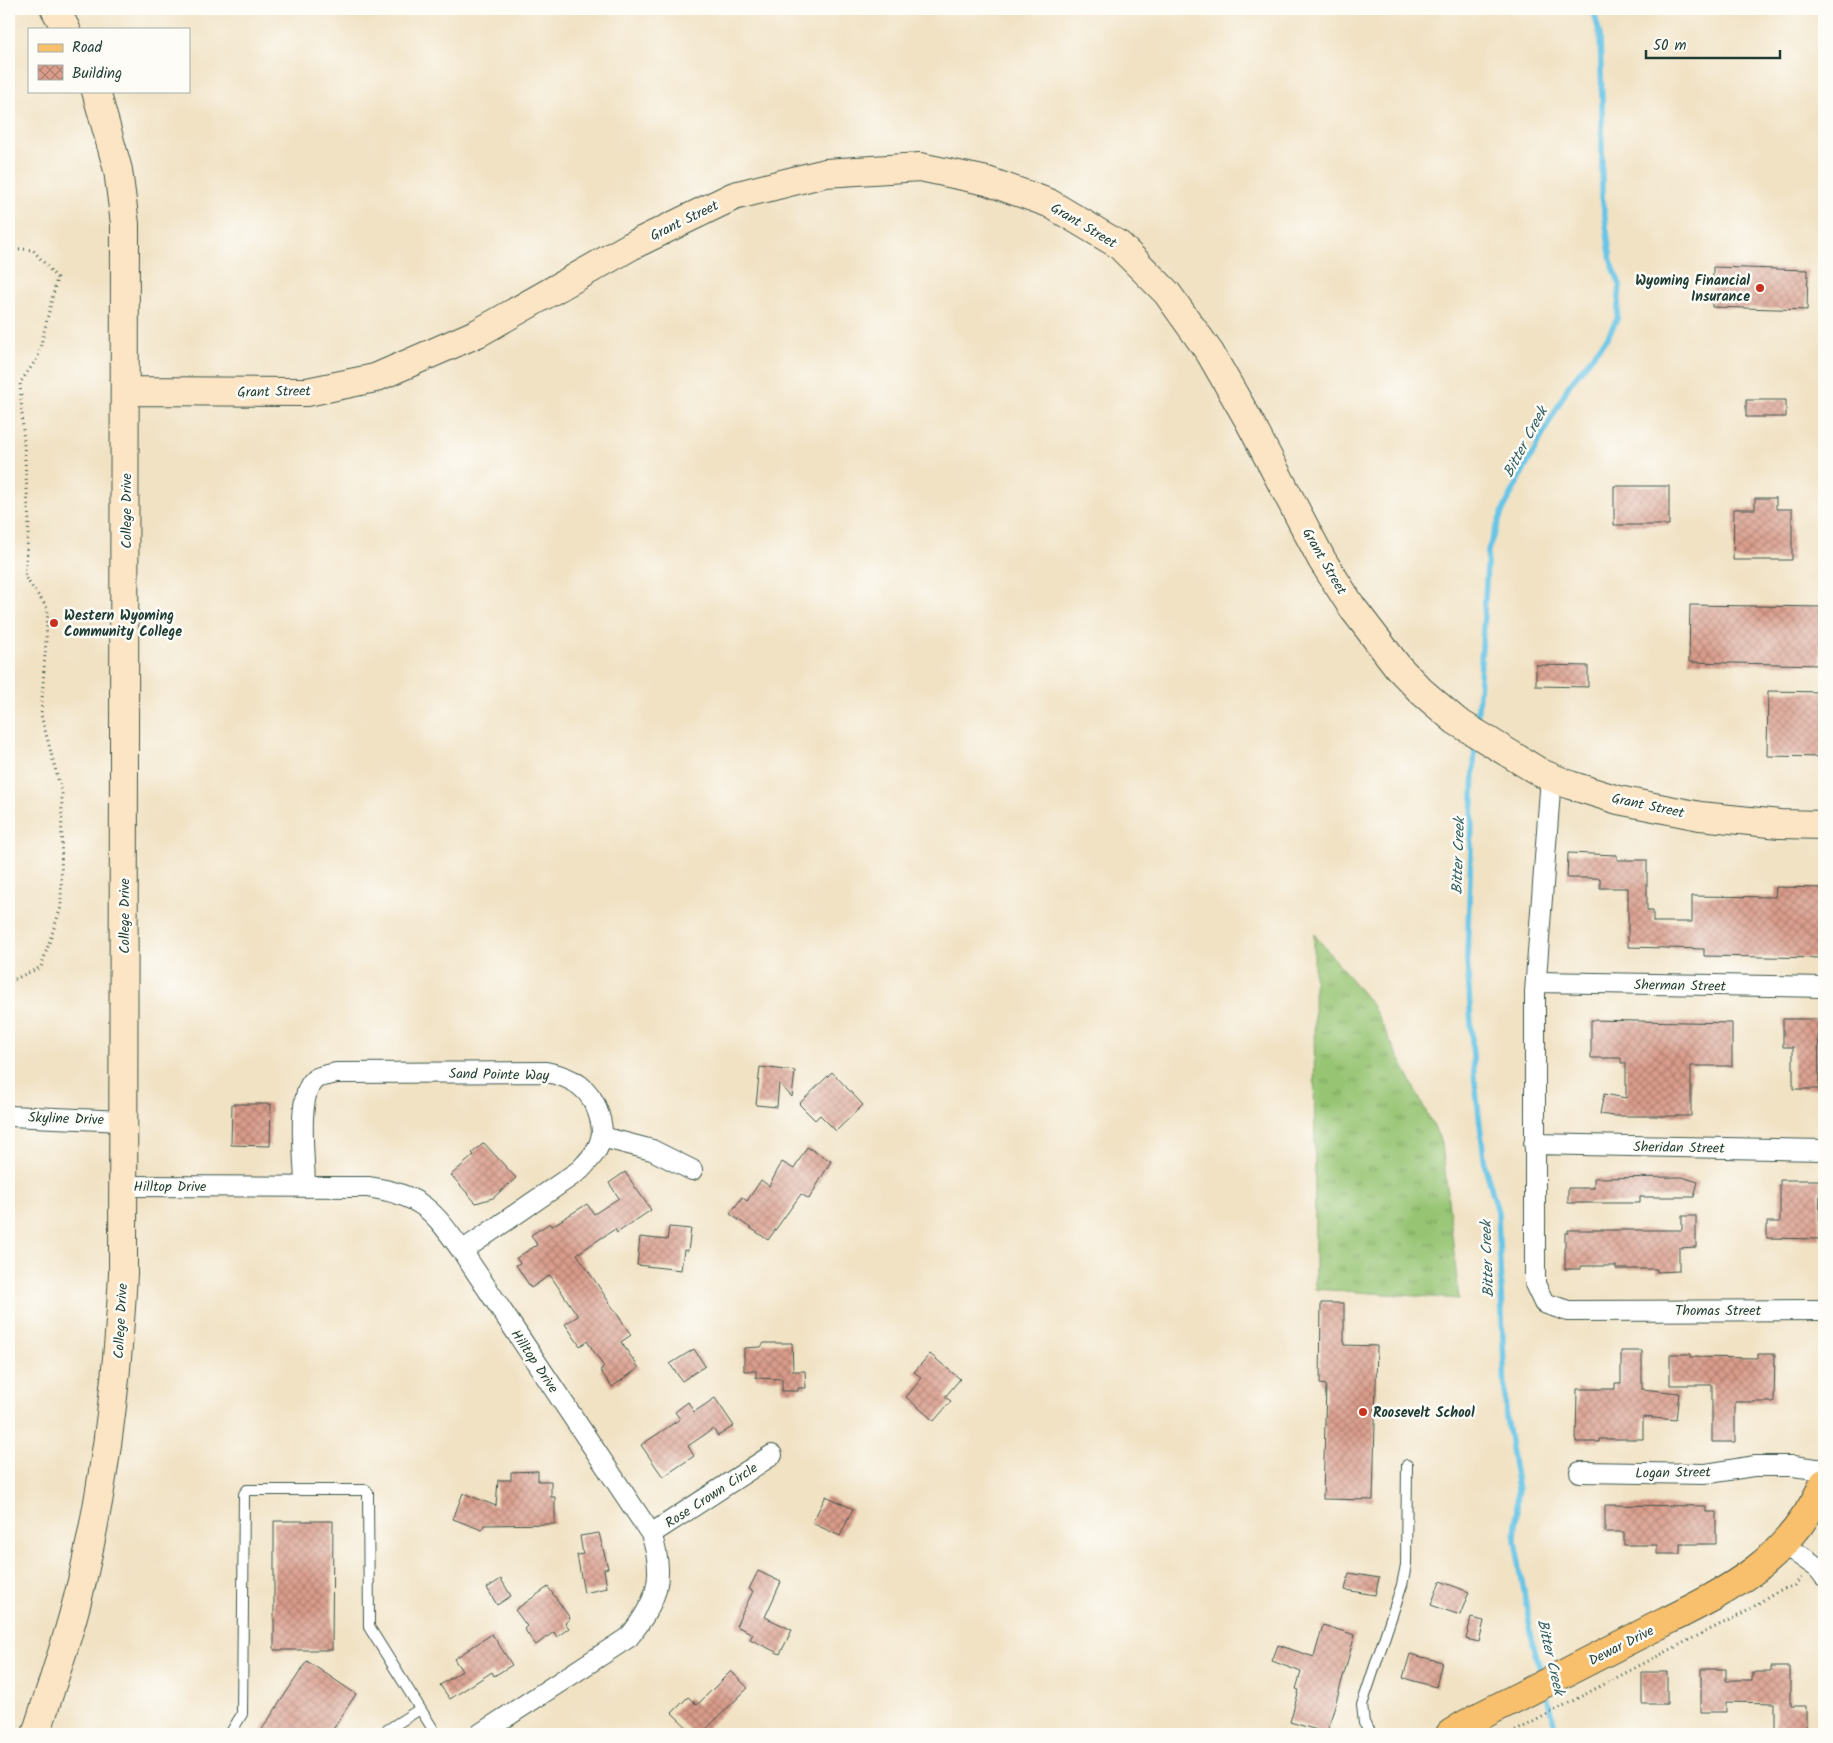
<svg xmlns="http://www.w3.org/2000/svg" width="1833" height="1743" font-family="Kalam,sans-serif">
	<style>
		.grass { fill: url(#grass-tufts); stroke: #5a8053 }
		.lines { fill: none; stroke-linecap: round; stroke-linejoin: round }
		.stream { stroke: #68c5e6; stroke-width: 5.5 }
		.building { fill: url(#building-cross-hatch) }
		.service-casing { stroke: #3e564a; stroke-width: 12 }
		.minor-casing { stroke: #3e564a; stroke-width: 22 }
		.secondary-casing { stroke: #3e564a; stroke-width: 30 }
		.primary-casing { stroke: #3e564a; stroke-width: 30 }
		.path { stroke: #3e564a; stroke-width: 3; stroke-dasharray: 1 4; stroke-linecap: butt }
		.service { stroke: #fff; stroke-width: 10 }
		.minor { stroke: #fff; stroke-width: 20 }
		.secondary { stroke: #fce5c4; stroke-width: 28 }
		.primary { stroke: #f8bf6c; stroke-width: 28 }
		.poi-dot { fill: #c8321e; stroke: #fdfcf7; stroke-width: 2 }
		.labels { text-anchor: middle; stroke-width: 5; stroke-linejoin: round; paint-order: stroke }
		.street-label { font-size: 14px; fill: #1f3d34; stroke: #fdfcf7 }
		.poi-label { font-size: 14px; font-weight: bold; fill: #1f3d34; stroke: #fdfcf7; text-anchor: start }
		.water-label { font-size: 15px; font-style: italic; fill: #315f60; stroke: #fdfcf7 }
	</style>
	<defs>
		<pattern id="grass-tufts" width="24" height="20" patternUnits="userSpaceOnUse" patternTransform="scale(1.25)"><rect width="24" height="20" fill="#96c472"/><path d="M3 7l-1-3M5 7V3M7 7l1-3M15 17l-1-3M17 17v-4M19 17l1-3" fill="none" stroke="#7aa05e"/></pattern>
		<pattern id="building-cross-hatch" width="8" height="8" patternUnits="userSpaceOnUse" patternTransform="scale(1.25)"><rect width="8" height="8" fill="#da9c8b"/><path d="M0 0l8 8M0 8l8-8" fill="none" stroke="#b08072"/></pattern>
	</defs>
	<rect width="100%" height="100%" fill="#fdfcf7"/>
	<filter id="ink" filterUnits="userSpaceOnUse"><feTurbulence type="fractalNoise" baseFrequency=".02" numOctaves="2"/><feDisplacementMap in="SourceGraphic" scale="10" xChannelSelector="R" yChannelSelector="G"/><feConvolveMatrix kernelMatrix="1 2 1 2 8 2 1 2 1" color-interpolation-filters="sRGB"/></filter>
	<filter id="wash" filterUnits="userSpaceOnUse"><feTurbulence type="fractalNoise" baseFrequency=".0096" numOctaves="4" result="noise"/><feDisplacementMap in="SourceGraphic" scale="20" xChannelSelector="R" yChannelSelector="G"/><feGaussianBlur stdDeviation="1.12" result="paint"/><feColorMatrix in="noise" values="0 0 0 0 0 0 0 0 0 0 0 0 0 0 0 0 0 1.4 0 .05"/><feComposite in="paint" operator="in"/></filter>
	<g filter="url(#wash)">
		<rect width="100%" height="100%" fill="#f1e2c4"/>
		<path class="grass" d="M1314,934L1372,1005L1442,1143L1459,1299L1315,1289Z"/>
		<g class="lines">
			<path class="stream" d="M1477,725L1488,550L1503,510L1569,385L1607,338L1617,319L1620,285L1611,261L1602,196V100L1600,35L1593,9
				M1475,742L1467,957L1474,1074L1485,1166L1498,1212L1506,1418L1518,1489L1515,1540L1532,1638L1542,1676
				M1546,1692L1557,1734"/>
		</g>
		<g id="blocks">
			<path class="building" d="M1713,267L1808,270L1807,310L1712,307Z
				M1746,400H1786V417H1746Z
				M1614,486H1669V525H1614Z
				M1755,498H1776V509H1792V560H1733L1734,509H1755Z
				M1690,605L1821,607L1820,665L1689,662Z
				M1536,665L1588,666V687L1536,686Z
				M1768,691L1824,692V757L1767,756Z
				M1568,853L1617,855V860H1647V910H1653V922H1692V896L1775,897L1776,887L1824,888V958L1704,956V949L1628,947V888H1600V878H1567Z
				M1783,1019H1818L1819,1089H1793V1047H1783Z
				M1591,1020L1732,1023V1066H1691V1116H1613L1600,1114L1604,1094L1626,1098V1063H1621V1058H1591Z
				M760,1067L795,1071L792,1097L779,1083L777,1107L756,1105Z
				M832,1072L863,1105L836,1131L820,1115L815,1120L799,1104Z
				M232,1104H271L270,1146L231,1145Z
				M484,1143L516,1178L493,1198L476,1203L451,1175L474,1155L472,1153Z
				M807,1147L831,1161L809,1199L801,1194L768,1240L730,1214L742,1197L747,1201L761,1180L769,1186L782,1162L794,1169Z
				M625,1172L651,1210L617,1233L615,1229L577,1254L631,1335L621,1342L639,1368L612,1387L600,1370L604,1367L587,1341L580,1346L565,1324L578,1316L550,1275L531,1288L516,1265L520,1263L516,1258L537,1245L531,1235L550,1223L552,1226L587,1204L594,1214L619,1198L609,1183Z
				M1682,1177L1698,1182L1694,1197H1640V1203H1568V1188H1594V1178Z
				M1780,1180H1820L1819,1239L1767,1238V1222H1780Z
				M1682,1216H1696V1247L1679,1248V1271L1657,1272V1269H1616V1266H1581V1269H1565V1233H1568V1230H1682Z
				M669,1227L691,1229L688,1251L684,1250L681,1270L637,1265L640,1237L667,1240Z
				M1321,1303H1344V1345L1377,1346L1373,1500L1323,1499L1326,1385L1320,1384Z
				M764,1343H792L793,1371H805L806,1388H798V1391H782V1379L756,1378V1371H744V1348L761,1347Z
				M694,1349L705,1366L682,1381L670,1364Z
				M1621,1351H1642V1389L1679,1393L1676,1420L1643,1417V1439H1599V1442H1576L1577,1389H1615V1383H1621Z
				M930,1354L960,1379L945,1397L951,1401L934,1421L906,1397L922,1378L914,1372Z
				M1670,1354H1691V1357L1758,1358V1354H1775L1774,1402H1735V1442H1712V1385H1670Z
				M715,1398L734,1426L718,1436L713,1429L688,1446L694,1456L663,1477L641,1445L680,1419L675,1412L688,1402L694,1412Z
				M538,1471V1481H551V1497H555V1524L484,1525L482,1530L453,1519L463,1493L496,1506L498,1480H511V1472Z
				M826,1496L853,1509L840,1536L812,1523Z
				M1605,1505L1706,1506V1512H1716V1544H1680V1554H1657V1545H1624V1532H1605Z
				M274,1521H333L332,1650H274Z
				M599,1533L608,1568L604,1569L607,1588L584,1593L577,1555L583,1554L580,1536Z
				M758,1571L781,1582L765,1617L792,1630L780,1654L750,1639L753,1634L736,1626L753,1591L749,1589Z
				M1349,1573L1379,1578L1375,1595L1345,1590Z
				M501,1579L511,1596L497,1605L487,1588Z
				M1440,1581L1469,1592L1460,1615L1431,1605Z
				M548,1587L570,1618L565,1623L569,1628L557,1637L554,1632L536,1645L524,1629L527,1626L515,1610Z
				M1471,1618L1484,1621L1479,1642L1466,1639Z
				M1323,1625L1355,1635L1327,1733L1290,1722L1299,1690L1296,1689L1301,1672L1272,1661L1278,1645L1314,1657Z
				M492,1634L512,1665L494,1676L492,1672L450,1699L440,1685L462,1671L454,1659Z
				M1410,1654L1442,1662L1436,1687L1403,1678Z
				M307,1661L356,1694L330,1734H259Z
				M1771,1667H1790V1706H1806V1734H1775V1703L1726,1702V1712H1701V1669H1726V1680H1752V1672H1771Z
				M731,1671L748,1688L701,1734H694L672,1713L688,1697L697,1705Z
				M1642,1672H1667V1704H1642Z"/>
		</g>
	</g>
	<g filter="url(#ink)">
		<use href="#blocks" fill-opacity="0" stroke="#3e564a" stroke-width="1"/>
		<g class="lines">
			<defs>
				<path id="service" d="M230,1734L242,1714L244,1494L247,1490H366L368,1493L369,1627L436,1734
					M381,1734L420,1709
					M1372,1734L1364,1723L1362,1705L1402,1585L1406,1565L1407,1465"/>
				<path id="minor" d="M1551,777L1535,992V1284L1544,1303L1568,1311L1824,1310
					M1536,982L1824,987
					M9,1116L124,1121
					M602,1137L652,1150L692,1170
					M1534,1144L1824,1150
					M122,1186L368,1187C421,1195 432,1209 462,1251L651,1534C666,1577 657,1602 629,1637L480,1734
					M305,1186C305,1160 296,1097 314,1080C319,1075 330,1075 336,1073L546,1072C573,1077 591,1088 599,1115C601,1121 603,1132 601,1138C599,1151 588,1161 580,1170L462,1251
					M1580,1472L1705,1474L1754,1466H1793L1824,1470
					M651,1534L772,1455
					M1784,1544L1818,1568L1824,1576"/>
				<path id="secondary" d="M55,9L66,29
					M126,391L307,392L375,378L478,333L631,246L734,196L825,173L920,167L987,181L1049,203L1119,245L1167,293L1210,353L1248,419L1322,560L1352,607L1398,667L1421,691L1456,721L1541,773L1570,785L1618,800L1700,816L1780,824L1824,825
					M36,1734C54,1678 74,1621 86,1563C107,1467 118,1371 123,1274L125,224L118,170L96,91"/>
				<path id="primary" d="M1450,1734C1471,1719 1497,1708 1520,1696C1563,1674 1606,1652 1649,1630C1724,1592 1787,1565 1824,1483"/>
			</defs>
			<use href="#service" class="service-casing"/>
			<use href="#minor" class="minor-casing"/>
			<use href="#secondary" class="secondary-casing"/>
			<use href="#primary" class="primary-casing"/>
			<path class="path" d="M9,248L33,250L57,278L38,357L20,383L29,522L25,577L48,609L41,715L62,794L61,907L41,967L15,979L9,976
				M1513,1734L1512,1733C1588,1693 1663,1652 1740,1615C1761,1604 1769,1591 1794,1586L1801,1577"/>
			<use href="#service" class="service"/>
			<use href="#minor" class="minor"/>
			<use href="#secondary" class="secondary"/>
			<use href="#primary" class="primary"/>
		</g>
	</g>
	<g class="poi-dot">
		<circle cx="1760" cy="288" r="5"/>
		<circle cx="54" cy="623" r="5"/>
		<circle cx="1363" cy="1412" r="5"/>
	</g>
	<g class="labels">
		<g class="street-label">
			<text transform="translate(684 220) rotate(-26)" y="5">Grant Street</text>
			<text transform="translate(1084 225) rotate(31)" y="5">Grant Street</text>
			<text transform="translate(274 391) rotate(-1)" y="5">Grant Street</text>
			<text transform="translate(126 511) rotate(-90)" y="5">College Drive</text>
			<text transform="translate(1325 561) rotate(60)" y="5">Grant Street</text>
			<text transform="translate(1648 805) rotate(12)" y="5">Grant Street</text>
			<text transform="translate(124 916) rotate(-90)" y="5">College Drive</text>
			<text transform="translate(1680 985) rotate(1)" y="5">Sherman Street</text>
			<text transform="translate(499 1074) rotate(1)" y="5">Sand Pointe Way</text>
			<text transform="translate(66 1118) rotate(2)" y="5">Skyline Drive</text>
			<text transform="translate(1679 1147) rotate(1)" y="5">Sheridan Street</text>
			<text x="170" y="1191">Hilltop Drive</text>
			<text x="1718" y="1315">Thomas Street</text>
			<text transform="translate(120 1321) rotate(-87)" y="5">College Drive</text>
			<text transform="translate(535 1361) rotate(56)" y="5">Hilltop Drive</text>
			<text transform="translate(1673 1472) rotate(-1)" y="5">Logan Street</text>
			<text transform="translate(711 1495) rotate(-33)" y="5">Rose Crown Circle</text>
			<text transform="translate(1621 1645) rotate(-27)" y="5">Dewar Drive</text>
		</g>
		<g class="poi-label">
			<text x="1750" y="285" text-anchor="end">Wyoming Financial<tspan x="1750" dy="16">Insurance</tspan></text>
			<text x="64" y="620">Western Wyoming<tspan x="64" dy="16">Community College</tspan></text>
			<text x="1373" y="1417">Roosevelt School</text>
		</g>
		<g class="water-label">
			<text transform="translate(1525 442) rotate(-62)" y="5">Bitter Creek</text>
			<text transform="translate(1458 856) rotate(-88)" y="5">Bitter Creek</text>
			<text transform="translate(1487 1259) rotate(-92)" y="5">Bitter Creek</text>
			<text transform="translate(1551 1657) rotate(77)" y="5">Bitter Creek</text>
		</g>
	</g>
	<rect width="1833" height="1743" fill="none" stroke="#fdfcf7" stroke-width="30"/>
	<rect x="28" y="28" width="162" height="65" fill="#fdfcf7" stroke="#a4b0a9"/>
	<rect x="38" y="44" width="25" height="8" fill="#f8bf6c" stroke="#a4b0a9"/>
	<text x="72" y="52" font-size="15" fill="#1f3d34">Road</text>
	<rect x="38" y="65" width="25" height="15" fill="url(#building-cross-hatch)" stroke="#a4b0a9"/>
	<text x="72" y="78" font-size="15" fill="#1f3d34">Building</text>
	<path d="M1646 50v8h134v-8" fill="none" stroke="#1f3d34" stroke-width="2.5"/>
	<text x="1653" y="50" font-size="15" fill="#1f3d34" stroke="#fdfcf7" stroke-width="4" paint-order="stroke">50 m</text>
</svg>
